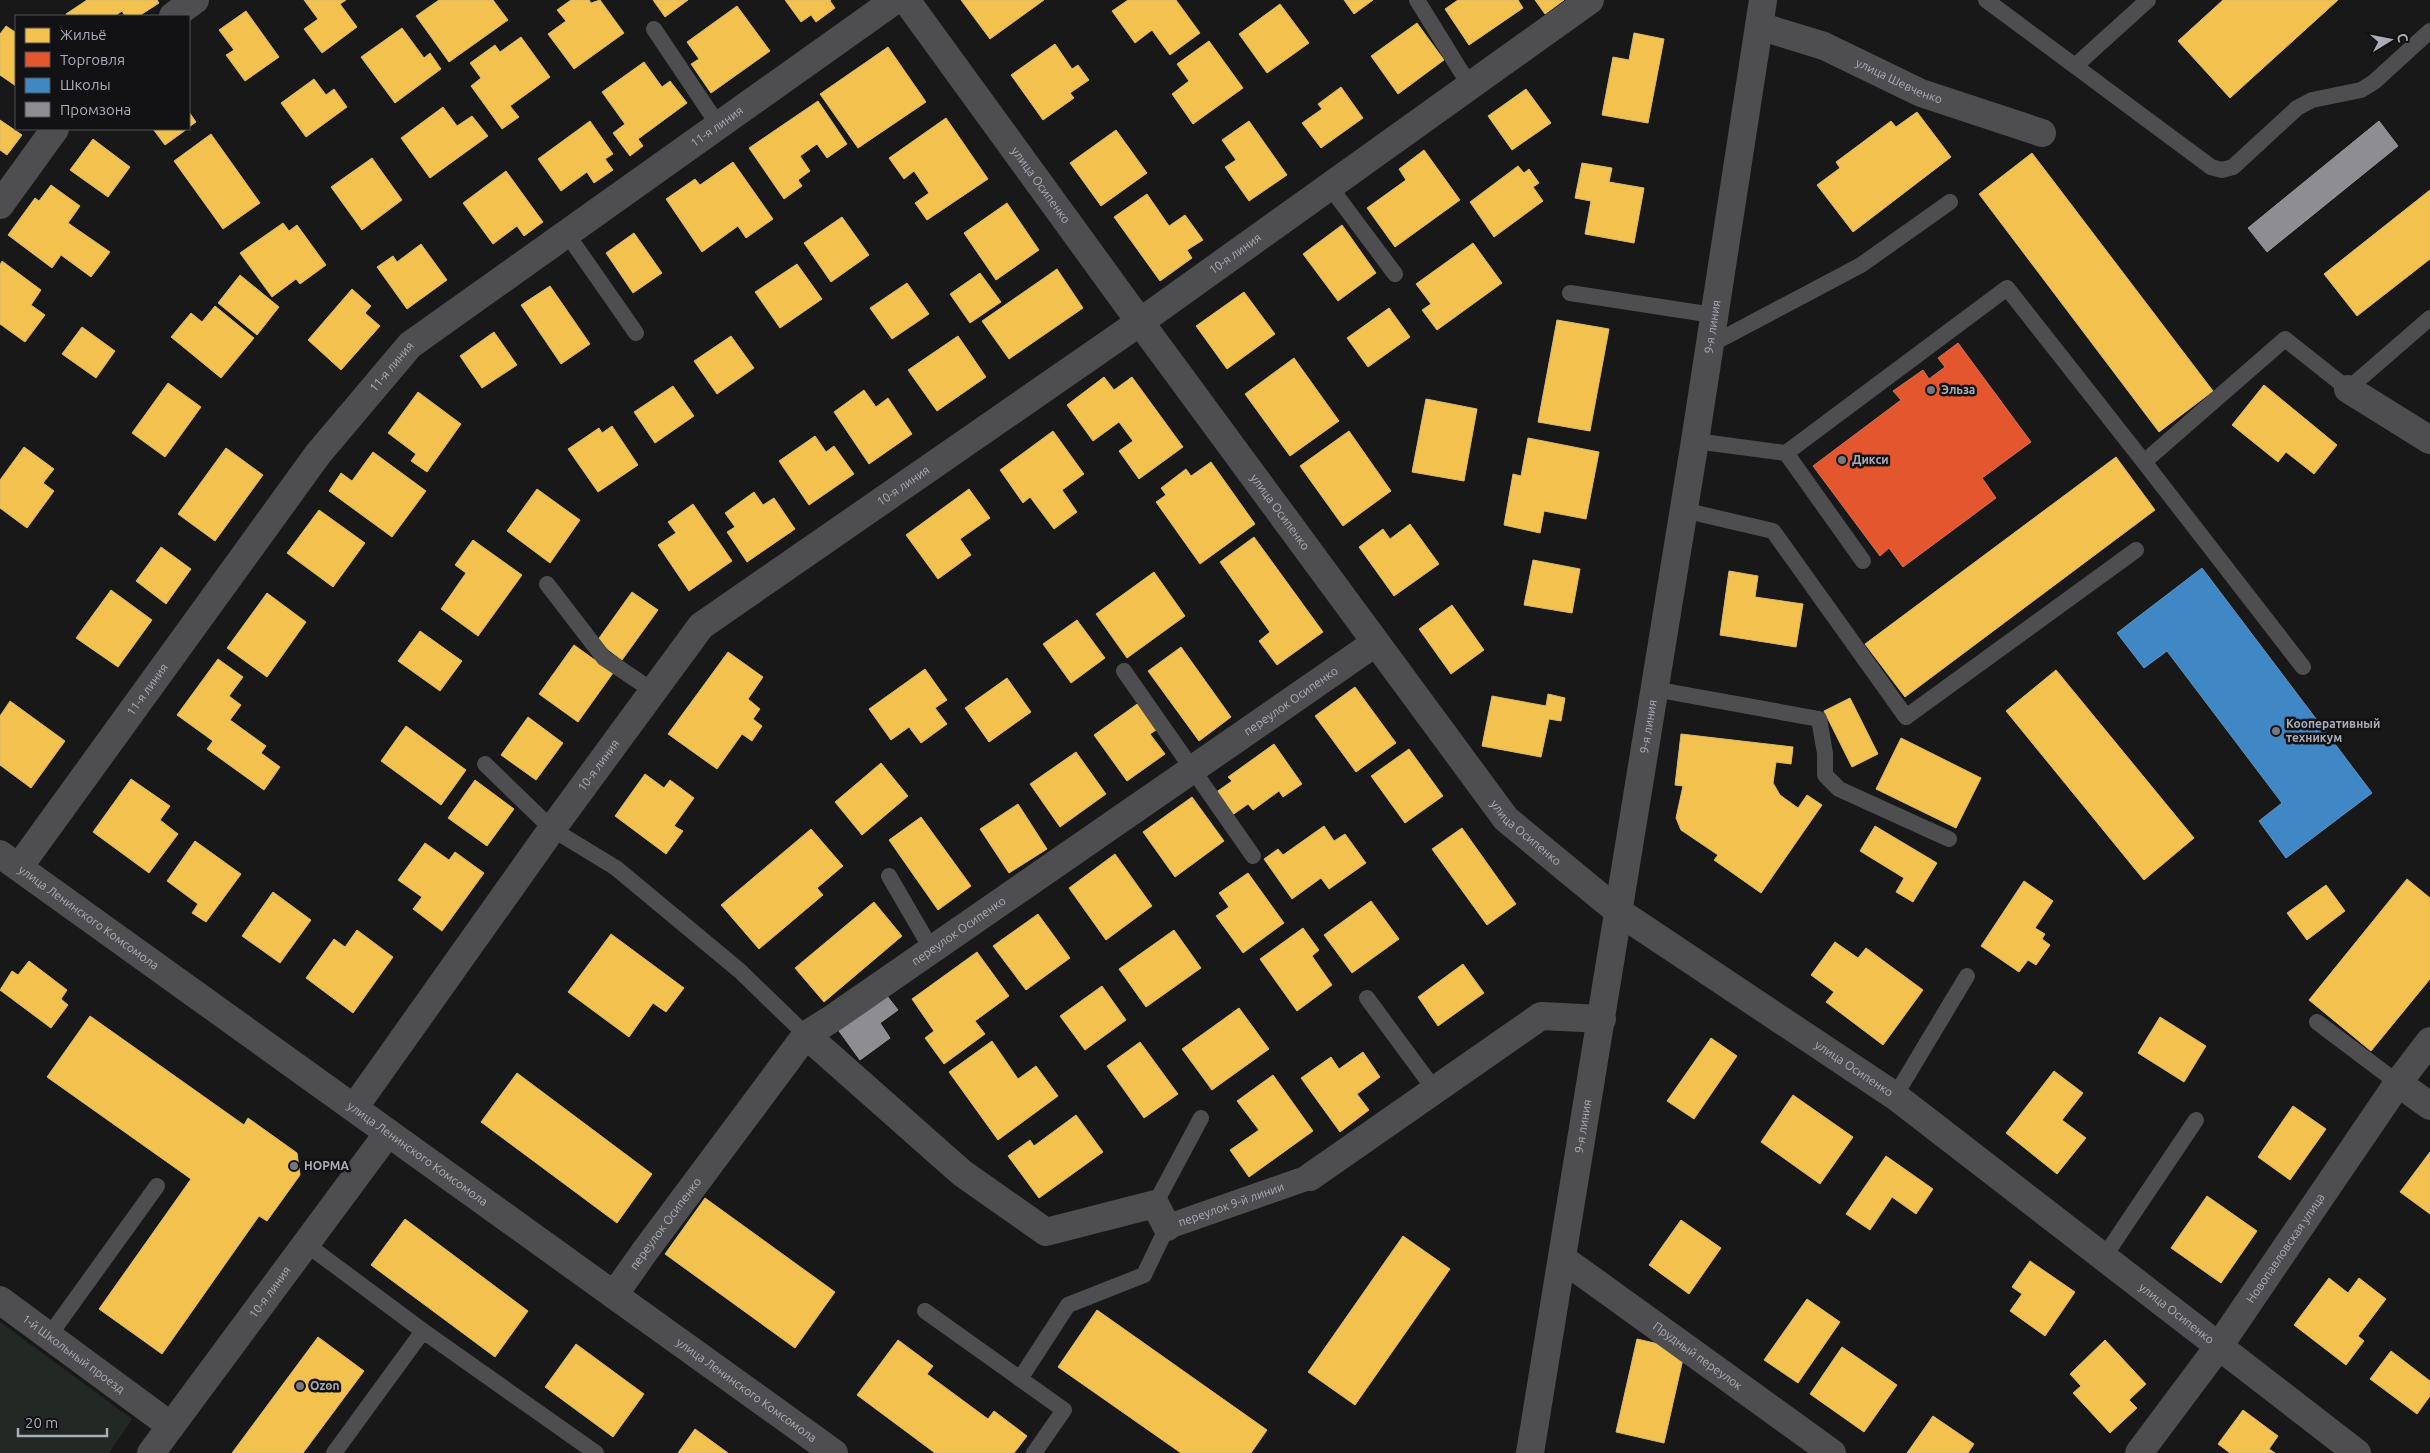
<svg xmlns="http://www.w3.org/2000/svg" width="2430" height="1453" font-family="Ubuntu,sans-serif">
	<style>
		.green { fill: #222823 }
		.homes { fill: #f2c14e; stroke: #dcbb6e }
		.shops { fill: #e4572e; stroke: #d37057 }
		.schools { fill: #3f88c5; stroke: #5f93c1 }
		.industry { fill: #8d8d92; stroke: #96969d }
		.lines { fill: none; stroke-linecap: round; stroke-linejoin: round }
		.service { stroke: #4e4e51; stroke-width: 16 }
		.pedestrian { stroke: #4e4e51; stroke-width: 25 }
		.minor { stroke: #4e4e51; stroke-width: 28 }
		.tertiary { stroke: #4e4e51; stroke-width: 28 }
		.poi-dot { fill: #77787f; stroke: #121214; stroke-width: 2 }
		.labels { text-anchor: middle; stroke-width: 5; stroke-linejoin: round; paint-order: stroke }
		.street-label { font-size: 12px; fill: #aaacb7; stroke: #121214 }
		.poi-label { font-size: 12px; font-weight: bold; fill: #aaacb7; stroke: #121214; text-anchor: start }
	</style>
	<rect width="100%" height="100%" fill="#181818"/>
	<path class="green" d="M0,1322L132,1419L109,1453H0Z"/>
	<path class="homes" d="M87,0H157L159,3L139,16H125L122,11L115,16H67L66,14Z
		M304,0H346L340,4L357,27L322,53L304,29L318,19Z
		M439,0H493L508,20L449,62L416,16Z
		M571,0H589L591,3L600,0L624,33L574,69L548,34L566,21L557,10Z
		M653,0H688L665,17Z
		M785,0H831L830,1L835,8L816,22L811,15L801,22Z
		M961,0H1044L990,39Z
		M1128,0H1176L1200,33L1170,55L1152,30L1135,43L1112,11Z
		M1344,0H1373L1354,14Z
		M1458,0H1518L1523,8L1469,45L1445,9Z
		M1535,0H1564L1545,14Z
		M2223,0H2338L2230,98L2178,41Z
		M1280,4L1309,43L1267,73L1239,34Z
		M737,6L770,51L711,93L691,64L699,59L687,42Z
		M246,11L279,57L245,81L226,55L234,50L219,30Z
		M1417,23L1444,60L1398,94L1371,56Z
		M6,26L15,32L16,30V86L0,75V34Z
		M402,28L424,58L430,53L441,69L395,103L361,57Z
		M1634,33L1664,39L1648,123L1602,115L1613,57L1629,60Z
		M521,37L550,77L510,106L519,117L502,129L471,86L481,78L470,63L495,45L500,52Z
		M1209,41L1243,88L1193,124L1172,94L1189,81L1177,64Z
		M1055,44L1072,69L1078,65L1089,80L1070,93L1074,98L1043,120L1011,75Z
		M888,47L926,102L858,148L820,94Z
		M644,62L662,87L670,81L687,103L638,139L643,146L630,156L613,133L625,124L602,92Z
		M314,79L326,95L334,89L347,107L306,137L281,103Z
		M1341,87L1363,118L1321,148L1302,123L1322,109L1318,104Z
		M1526,89L1551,123L1512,150L1488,116Z
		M818,101L847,144L827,158L817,144L800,156L810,171L798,180L802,186L784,199L749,148Z
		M443,107L457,126L472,116L488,136L430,178L401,138Z
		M189,112L196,122L189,127Z
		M1917,112L1951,157L1853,232L1817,185L1840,168L1836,162L1891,121L1896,127Z
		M946,118L988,179L927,220L915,203L929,193L914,171L904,179L889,158Z
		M0,120L22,135L7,155L0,150Z
		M590,121L613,154L605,159L613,170L594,183L587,172L561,191L538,159Z
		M1249,121L1287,175L1249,201L1225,167L1236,160L1222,140Z
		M153,129H187L165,145Z
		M1116,130L1147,173L1101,206L1070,163Z
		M211,134L260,203L223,229L174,161Z
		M93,139L130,167L108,197L70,170Z
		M1424,150L1460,200L1395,247L1367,208L1406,180L1399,169Z
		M2032,153L2213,391L2159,432L1979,194Z
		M372,158L402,200L362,230L331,187Z
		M733,162L773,219L746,238L738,226L702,252L666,199L695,179L700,185Z
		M1582,163L1612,168L1609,182L1644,188L1634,243L1585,234L1591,201L1575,198Z
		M1518,166L1524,173L1529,169L1539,183L1533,187L1543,201L1494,237L1470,202Z
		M506,171L543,222L524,236L517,226L493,244L463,203Z
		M51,185L80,206L68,223L110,252L91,277L61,255L52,268L8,235L35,198L39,201Z
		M2430,190V259L2357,316L2324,274Z
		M1147,194L1169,226L1185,215L1203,240L1187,250L1192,258L1160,281L1114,217Z
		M1007,203L1039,250L996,280L964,233Z
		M842,217L869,255L831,282L804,243Z
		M283,223L289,231L297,225L326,265L300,284L296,279L272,297L240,253Z
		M1342,225L1376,273L1338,301L1303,254Z
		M634,233L662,273L633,293L606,253Z
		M1473,243L1502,283L1437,330L1422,310L1431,304L1416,284Z
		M421,244L447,280L407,309L377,267L393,256L397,262Z
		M2,261L41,290L31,305L45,315L25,342L0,324V265Z
		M797,264L822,299L780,328L755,292Z
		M1057,269L1083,308L1009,359L982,321Z
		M980,273L1001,302L970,323L950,294Z
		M240,275L279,307L257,335L218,303Z
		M907,283L929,314L892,339L870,308Z
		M550,286L590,344L561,364L521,305Z
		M352,289L371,306L365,313L380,326L341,370L308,340Z
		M1244,292L1275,334L1227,369L1196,326Z
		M215,306L254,338L221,378L171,337L191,313L202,322Z
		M1389,308L1410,337L1368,367L1347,338Z
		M1557,320L1609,329L1590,431L1538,422Z
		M82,327L115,351L96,378L62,354Z
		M494,332L517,365L482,388L460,356Z
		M731,336L754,368L717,394L694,361Z
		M958,336L986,377L937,411L908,370Z
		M1294,358L1339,421L1290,456L1245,394Z
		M1104,377L1114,390L1132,377L1183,447L1139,479L1119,451L1133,441L1119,422L1093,441L1067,405Z
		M168,383L201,407L165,457L132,433Z
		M2264,385L2337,445L2314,474L2286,452L2278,462L2232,425Z
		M673,386L694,416L655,443L634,412Z
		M864,390L876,407L888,398L912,434L869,464L834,412Z
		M418,392L461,424L427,472L411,461L416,454L388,433Z
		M1426,399L1477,409L1464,481L1412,472Z
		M612,426L638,465L598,492L568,449L599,428L602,433Z
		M1053,431L1084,474L1062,490L1077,512L1054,529L1030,497L1023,503L1000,470Z
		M1349,431L1391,491L1343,526L1300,466Z
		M815,436L826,452L834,446L854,474L809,505L779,461Z
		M1528,438L1599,452L1586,519L1544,511L1540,533L1504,525L1513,474L1521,476Z
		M24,447L54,469L43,483L54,491L27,528L0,508V480Z
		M226,448L263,475L215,541L178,514Z
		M373,452L426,491L392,537L329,491L341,473L352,481Z
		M2116,457L2155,510L1905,697L1865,644Z
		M1211,462L1255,524L1200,564L1156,502L1166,495L1161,488L1186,469L1191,476Z
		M537,489L580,520L550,563L507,531Z
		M969,489L990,518L960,539L971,555L938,579L906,535Z
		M754,492L763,505L774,498L795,529L747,562L727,532L735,527L725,513Z
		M693,504L732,561L689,591L658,545L676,533L668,522Z
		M319,510L365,543L333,587L287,553Z
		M1410,524L1439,564L1394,596L1359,547L1383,529L1390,539Z
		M1254,537L1323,632L1277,665L1259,641L1270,632L1220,562Z
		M473,540L522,575L478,636L441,609L466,573L455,565Z
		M161,547L191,569L166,604L136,581Z
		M1533,560L1580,569L1572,613L1524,605Z
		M1729,571L1758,576L1755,597L1803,604L1796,647L1720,635Z
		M1154,572L1185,616L1127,658L1096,614Z
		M111,590L152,620L118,667L76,638Z
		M632,592L658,610L622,660L597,641Z
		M267,593L306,622L267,677L227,648Z
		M1452,605L1484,650L1451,674L1419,629Z
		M1077,620L1105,658L1071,683L1043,644Z
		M420,631L462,661L440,691L398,661Z
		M574,645L613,673L578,722L539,694Z
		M1181,647L1231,717L1199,741L1148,671Z
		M728,652L763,677L748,699L760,709L753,719L762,726L752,741L742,734L717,769L668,734Z
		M218,659L243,677L229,696L241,705L230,720L266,746L261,753L280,767L264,790L207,749L213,741L177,715Z
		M925,669L947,700L935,708L947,724L921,743L909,727L891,740L869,709Z
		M2056,670L2194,838L2144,880L2006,711Z
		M1007,678L1031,712L989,742L965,708Z
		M1355,687L1396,743L1356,772L1315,716Z
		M1548,694L1565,698L1561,721L1549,719L1541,757L1482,746L1492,696L1546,706Z
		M1850,698L1878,754L1852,767L1824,711Z
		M10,701L65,741L31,788L0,765V716Z
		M1140,702L1159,728L1150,734L1165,754L1127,781L1094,735Z
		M528,717L563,743L536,780L501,755Z
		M406,726L466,770L441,805L381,761Z
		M1681,734L1793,747L1791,764L1776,762L1773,783L1780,795L1798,808L1807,795L1822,805L1761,893L1714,860L1718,855L1681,830L1676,818L1683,786L1675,785Z
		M1901,738L1981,778L1956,828L1876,789Z
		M1274,744L1302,784L1283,797L1279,791L1253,810L1248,804L1231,816L1215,793L1232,781L1228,777Z
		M1409,749L1443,796L1405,823L1371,776Z
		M1076,752L1106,794L1060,827L1030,784Z
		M881,763L908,796L862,835L835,802Z
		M645,774L664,788L670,780L694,798L674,826L683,831L666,854L615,816Z
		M131,779L170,806L160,820L178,834L149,873L93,832Z
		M475,780L514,809L487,846L448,818Z
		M1192,797L1224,841L1175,877L1143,832Z
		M1018,804L1047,849L1009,873L980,829Z
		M921,817L971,886L938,910L889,840Z
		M1324,826L1334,841L1345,834L1366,863L1329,889L1321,878L1292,899L1264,859L1278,849L1283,855Z
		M1875,826L1937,863L1913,902L1896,892L1904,878L1860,851Z
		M1462,828L1516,904L1487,925L1432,849Z
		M811,829L843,866L817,888L823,895L759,949L721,905Z
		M195,841L241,874L206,922L192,913L198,904L167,881Z
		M425,843L449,860L455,852L484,873L442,931L413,909L422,897L398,880Z
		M1115,854L1152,906L1106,940L1069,888Z
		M1248,873L1284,923L1243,953L1216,916L1229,907L1219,893Z
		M2407,879L2430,898V979L2371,1051L2309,1000Z
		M2024,881L2053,901L2035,928L2045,934L2042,939L2050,945L2036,965L2028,960L2019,972L1981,946Z
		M2326,885L2345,911L2307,940L2287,913Z
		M273,892L311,920L280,963L242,936Z
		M1371,901L1399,939L1352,973L1324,935Z
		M874,902L902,936L824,1002L795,968Z
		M1038,914L1070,958L1026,990L993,946Z
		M1303,928L1319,950L1312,956L1332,985L1297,1011L1260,959Z
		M357,930L393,957L353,1013L306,978L334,939L345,947Z
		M1174,930L1201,968L1146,1007L1119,969Z
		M611,934L684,988L666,1012L653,1003L629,1037L568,992Z
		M1835,942L1858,958L1866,948L1923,990L1883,1045L1826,1002L1834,992L1811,975Z
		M977,952L1009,996L975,1021L985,1034L944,1064L925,1038L934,1031L912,999Z
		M29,961L67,990L61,999L68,1005L51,1028L0,990L12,971L18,975Z
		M1463,964L1484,993L1438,1026L1418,997Z
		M1102,986L1126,1020L1085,1050L1060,1016Z
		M1239,1008L1269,1049L1212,1090L1182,1049Z
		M90,1016L244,1125L248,1118L297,1153L300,1175L267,1221L259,1216L162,1354L99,1309L191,1179L47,1077Z
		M2160,1017L2206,1046L2184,1082L2138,1053Z
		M1711,1038L1737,1056L1694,1119L1667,1101Z
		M992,1041L1018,1079L1036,1066L1058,1096L998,1140L949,1072Z
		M1140,1042L1178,1094L1144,1118L1107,1066Z
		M1363,1052L1380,1077L1357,1094L1369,1110L1340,1132L1301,1078L1331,1057L1339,1069Z
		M2054,1071L2083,1093L2062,1120L2086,1138L2057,1174L2006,1133Z
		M517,1073L652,1174L617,1223L481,1122Z
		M1273,1075L1313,1131L1249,1177L1230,1150L1259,1130L1237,1101Z
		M1793,1095L1853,1137L1820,1184L1761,1142Z
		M2293,1106L2326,1129L2290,1180L2258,1157Z
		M1076,1115L1103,1152L1039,1198L1008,1156L1030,1140L1034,1146Z
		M2430,1152V1214L2400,1192Z
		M1886,1156L1933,1189L1916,1214L1892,1197L1870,1230L1846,1214Z
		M2207,1196L2257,1231L2221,1283L2171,1248Z
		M705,1198L835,1292L795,1348L665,1254Z
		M405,1219L528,1311L495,1357L371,1265Z
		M1681,1220L1721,1248L1689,1294L1649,1265Z
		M1403,1236L1450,1269L1355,1405L1308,1372Z
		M2030,1261L2075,1292L2045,1336L2010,1311L2022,1294L2012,1287Z
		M2329,1278L2348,1293L2359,1278L2386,1299L2358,1336L2364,1341L2346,1365L2294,1325Z
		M1807,1299L1840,1322L1798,1383L1764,1360Z
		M1097,1310L1267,1430L1251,1453H1181L1058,1367Z
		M318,1337L364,1371L303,1453H232Z
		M1637,1339L1685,1350L1664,1443L1616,1432Z
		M898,1340L933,1366L927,1374L988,1419L994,1411L1027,1436L1014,1453H935L857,1395Z
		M2105,1340L2146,1384L2129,1400L2137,1408L2110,1433L2073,1393L2081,1386L2070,1374Z
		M576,1344L644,1394L613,1437L545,1387Z
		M1842,1347L1897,1385L1864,1432L1810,1394Z
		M2391,1351L2430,1381V1396L2417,1414L2370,1379Z
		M2243,1410L2278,1436L2269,1449L2275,1453H2230L2218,1444Z
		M1933,1416L1974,1444L1968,1453H1907Z
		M695,1429L728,1453H678Z"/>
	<path class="shops" d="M1958,343L2031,442L1982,478L1996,498L1903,567L1889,548L1880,556L1813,466L1901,400L1893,391L1923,370L1929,379L1945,367L1938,358Z"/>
	<path class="schools" d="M2202,568L2372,793L2286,858L2259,821L2282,803L2167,651L2144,668L2117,633Z"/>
	<path class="industry" d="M2379,121L2398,146L2267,252L2248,228Z
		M887,996L898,1010L880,1023L890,1038L860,1060L839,1031Z"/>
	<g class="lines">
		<path class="service" d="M1417,0L1470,86
			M1986,0L2211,167L2222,170L2233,167L2297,108L2312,100L2361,90L2374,82L2430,31
			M654,29L719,126
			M2075,66L2148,0
			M1330,187L1395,274
			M567,234L636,333
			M1570,293L1713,315
			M1708,346L1861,265L1950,202
			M1695,441L1786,453L2007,288L2144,462L2285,339L2348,389L2430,318
			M1786,453L1863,561
			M2144,462L2303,667
			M1683,510L1773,531L1906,717L2136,550
			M547,584L604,658L653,691
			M1124,671L1253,856
			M1654,689L1819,719L1825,753V775L1839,789L1949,839
			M485,764L552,829L616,868L740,971L806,1035
			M889,876L932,950
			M1367,998L1434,1089
			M2317,1022L2398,1083
			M1895,1096L1967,976
			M1155,1204L1201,1118
			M306,1244L423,1331L596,1453
			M2104,1257L2196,1120
			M925,1311L1064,1410L1034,1453
			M49,1336L157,1186
			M1020,1379L1068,1305L1144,1275L1167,1227
			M334,1453L423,1331"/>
		<path class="pedestrian" id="s1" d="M1167,1227L1310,1177"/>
		<g class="minor">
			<path id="s2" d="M906,0L1140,322L1506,819L1619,912L1895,1096L2357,1453"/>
			<path d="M173,16L195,0"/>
			<path id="s3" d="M1759,26L1824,46L1921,93L2042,133"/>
			<path d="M0,205L55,129"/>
			<path d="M2348,389L2430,440"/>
			<path id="s4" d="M19,867L318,454L410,345L895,0"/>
			<path d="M806,1035L962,1173L1046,1232L1155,1204L1167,1227"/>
			<path d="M2398,1083L2430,1106"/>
			<path id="s5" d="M354,1108L552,829L701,626L1140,322L1590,0"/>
			<path d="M1310,1177L1541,1016L1602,1019"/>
			<path id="s6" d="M1563,1259L1832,1453"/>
			<path id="s7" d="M614,1295L645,1251L806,1035L833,1018L1375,643"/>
			<path id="s8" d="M0,1300L171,1426"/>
			<path id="s9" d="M151,1453L388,1133"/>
			<path id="s10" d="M2139,1453L2219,1346L2398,1083L2430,1041"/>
		</g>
		<g class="tertiary">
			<path id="s11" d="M0,854L834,1453"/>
			<path id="s12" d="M1530,1453L1695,441L1763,0"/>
		</g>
	</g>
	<g class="poi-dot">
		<circle cx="1931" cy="390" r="5"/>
		<circle cx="1842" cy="460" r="5"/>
		<circle cx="2276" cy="731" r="5"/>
		<circle cx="294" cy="1166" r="5"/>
		<circle cx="300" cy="1386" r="5"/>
	</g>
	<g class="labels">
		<g class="street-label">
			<text dy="4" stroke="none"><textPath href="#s3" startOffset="151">улица Шевченко</textPath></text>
			<text dy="4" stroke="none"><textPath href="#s4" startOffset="1029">11-я линия</textPath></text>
			<text dy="4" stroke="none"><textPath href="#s2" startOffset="229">улица Осипенко</textPath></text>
			<text dy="4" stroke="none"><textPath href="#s5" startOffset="1245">10-я линия</textPath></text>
			<text dy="4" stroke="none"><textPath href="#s12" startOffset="1141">9-я линия</textPath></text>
			<text dy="4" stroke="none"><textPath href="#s4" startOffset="624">11-я линия</textPath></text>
			<text dy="4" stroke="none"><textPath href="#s5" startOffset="840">10-я линия</textPath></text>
			<text dy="4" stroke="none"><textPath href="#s2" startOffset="634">улица Осипенко</textPath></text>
			<text dy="4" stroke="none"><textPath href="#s4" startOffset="219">11-я линия</textPath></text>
			<text dy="4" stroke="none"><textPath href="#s7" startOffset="912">переулок Осипенко</textPath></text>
			<text dy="4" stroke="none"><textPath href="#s12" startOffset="736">9-я линия</textPath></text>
			<text dy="4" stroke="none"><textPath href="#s5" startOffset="421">10-я линия</textPath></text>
			<text dy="4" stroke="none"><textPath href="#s2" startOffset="1039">улица Осипенко</textPath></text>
			<text dy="4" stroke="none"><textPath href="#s11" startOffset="109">улица Ленинского Комсомола</textPath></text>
			<text dy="4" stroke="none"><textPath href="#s7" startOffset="508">переулок Осипенко</textPath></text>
			<text dy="4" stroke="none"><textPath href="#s2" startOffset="1444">улица Осипенко</textPath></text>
			<text dy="4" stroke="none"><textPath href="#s12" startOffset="331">9-я линия</textPath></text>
			<text dy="4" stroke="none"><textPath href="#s11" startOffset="514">улица Ленинского Комсомола</textPath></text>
			<text dy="4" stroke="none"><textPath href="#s1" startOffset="68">переулок 9-й линии</textPath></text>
			<text dy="4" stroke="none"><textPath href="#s7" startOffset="88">переулок Осипенко</textPath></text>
			<text dy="4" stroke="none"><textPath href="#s10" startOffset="252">Новопавловская улица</textPath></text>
			<text dy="4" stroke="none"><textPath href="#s9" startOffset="200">10-я линия</textPath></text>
			<text dy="4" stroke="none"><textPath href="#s2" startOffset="1849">улица Осипенко</textPath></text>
			<text dy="4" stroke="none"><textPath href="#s8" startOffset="91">1-й Школьный проезд</textPath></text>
			<text dy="4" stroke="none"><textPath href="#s6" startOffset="166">Прудный переулок</textPath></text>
			<text dy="4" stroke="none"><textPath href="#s11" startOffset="919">улица Ленинского Комсомола</textPath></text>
		</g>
		<g class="poi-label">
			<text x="1941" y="394">Эльза</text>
			<text x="1852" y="464">Дикси</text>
			<text x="2286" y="728">Кооперативный<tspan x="2286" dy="14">техникум</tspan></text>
			<text x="304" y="1170">НОРМА</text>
			<text x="310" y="1390">Ozon</text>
		</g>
	</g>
	<rect x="15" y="15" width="175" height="115" fill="#121214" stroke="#4f5055"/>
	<rect x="25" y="28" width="25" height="15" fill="#f2c14e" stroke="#4f5055"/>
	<text x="60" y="40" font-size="15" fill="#aaacb7">Жильё</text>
	<rect x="25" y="52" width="25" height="15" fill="#e4572e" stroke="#4f5055"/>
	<text x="60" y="65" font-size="15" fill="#aaacb7">Торговля</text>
	<rect x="25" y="78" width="25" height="15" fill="#3f88c5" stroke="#4f5055"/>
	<text x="60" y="90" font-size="15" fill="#aaacb7">Школы</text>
	<rect x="25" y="102" width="25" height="15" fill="#8d8d92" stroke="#4f5055"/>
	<text x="60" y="115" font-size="15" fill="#aaacb7">Промзона</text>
	<g transform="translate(2390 40) rotate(80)" stroke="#121214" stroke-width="4" paint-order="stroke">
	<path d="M0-4L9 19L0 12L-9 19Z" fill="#aaacb7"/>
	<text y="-8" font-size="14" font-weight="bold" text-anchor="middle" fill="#aaacb7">С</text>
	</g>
	<path d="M18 1428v8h89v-8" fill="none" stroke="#aaacb7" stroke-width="2.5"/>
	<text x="25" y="1428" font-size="15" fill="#aaacb7" stroke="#121214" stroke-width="4" paint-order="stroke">20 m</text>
</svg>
